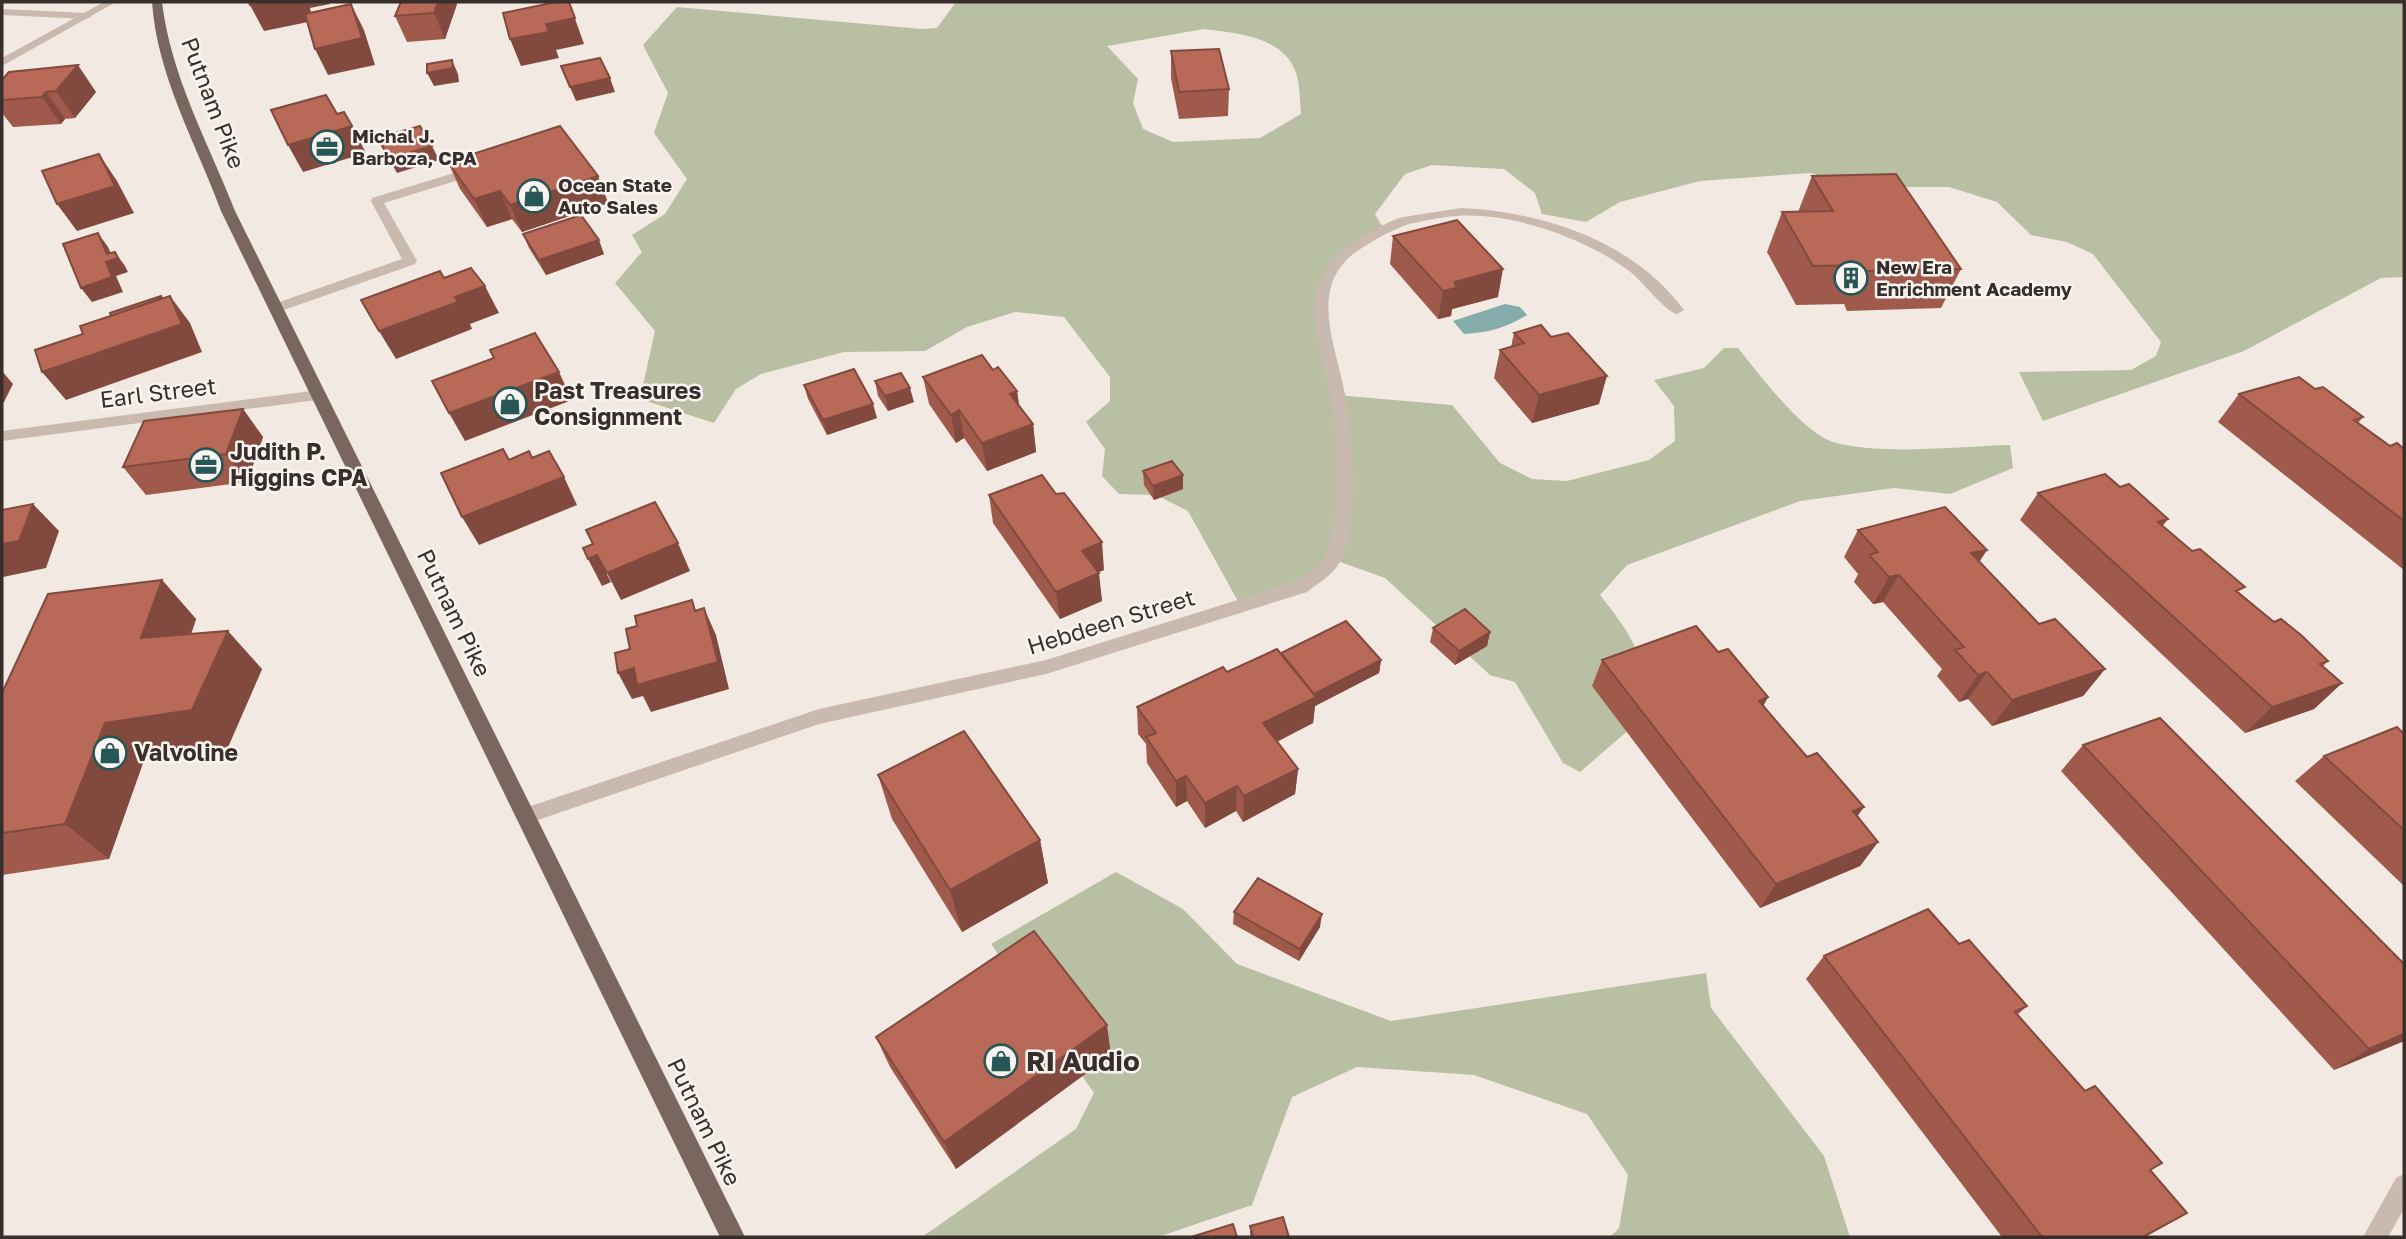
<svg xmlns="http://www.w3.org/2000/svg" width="2406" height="1239" font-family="'Golos Text',sans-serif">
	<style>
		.green { fill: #b8bfa3; fill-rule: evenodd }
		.water { fill: #84acaa }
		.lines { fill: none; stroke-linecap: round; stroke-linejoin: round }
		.service { fill: #c9b9af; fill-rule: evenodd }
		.minor { fill: #c9b9af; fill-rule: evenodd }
		.tertiary { fill: #c9b9af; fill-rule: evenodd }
		.primary { fill: #79665f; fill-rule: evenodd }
		.wall { fill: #9f5a4c }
		.shaded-wall { fill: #824a3e }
		.building { fill: #b96958; stroke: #824a3e; stroke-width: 2 }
		.labels { text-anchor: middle; stroke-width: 5; stroke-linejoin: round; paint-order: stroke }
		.far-poi-label { font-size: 19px; font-weight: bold; fill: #382f2c; stroke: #f9f4ef; text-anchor: start }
		.street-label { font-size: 23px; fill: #382f2c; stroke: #f9f4ef }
		.poi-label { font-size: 23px; font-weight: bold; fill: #382f2c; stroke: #f9f4ef; text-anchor: start }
		.near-poi-label { font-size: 28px; font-weight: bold; fill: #382f2c; stroke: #f9f4ef; text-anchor: start }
	</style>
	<rect width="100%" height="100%" fill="#f1e9e2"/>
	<path class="green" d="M956,2H2404V277L2381,278L2244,351L2043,421L2019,372L2131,370L2156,356L2161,342L2093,254L2067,242L2031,235L1997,202L1949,187H1863L1810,173L1700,181L1620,202L1586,222L1542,214L1535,193L1504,169L1432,165L1405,174L1375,214L1386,233L1339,262L1323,291L1336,395L1452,405L1500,463L1532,479L1567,481L1649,460L1675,441L1674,406L1654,380L1704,368L1724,348H1738C1759,374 1802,432 1833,442C1880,456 1961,446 2010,445L2013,468L1950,494L1894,488L1800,501L1627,565L1600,595C1639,645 1647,657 1639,721L1580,772L1563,763L1515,682L1490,675L1385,578L1332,559L1305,584L1239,603L1188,511L1156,495L1119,494L1102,476L1105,449L1086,422L1110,401V377L1064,317L1015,312L967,327L925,351L844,352L761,374L736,389L714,423L640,399L655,331L615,283L642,252L632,235L665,214L687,179L654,133L668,93L643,45L677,7L922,29L937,28ZM1204,29C1236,33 1286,36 1297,76C1300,88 1300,102 1301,114L1260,138L1173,142L1143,129L1133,103L1138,79L1107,46Z
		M1116,872L1183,909L1237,964L1391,1021L1706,973L1711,1008L1824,1156L1850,1237H1610L1619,1228L1628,1175L1587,1114L1474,1075L1357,1067L1292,1097L1252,1205L1158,1237H922L1076,1129L1094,1093L991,944Z"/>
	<path class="water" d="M1505,304L1520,307L1527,315C1506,328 1488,333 1464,334L1453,321Z"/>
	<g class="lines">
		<path class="service" d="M2,9L87,13L92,16L87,19L2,15Z
			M477,166L483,170L481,173L384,203L417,261L415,264L281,311H271V305L402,259L371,201L372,198Z
			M1461,208C1544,212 1633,241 1684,310L1677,314C1664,311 1643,281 1629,271C1585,238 1512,212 1457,216C1439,217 1421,222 1403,225L1396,221L1403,217Z"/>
		<path class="minor" d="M1403,217L1408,218V224C1383,235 1348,249 1335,276C1319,309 1336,351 1343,385C1353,427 1362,532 1336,568C1328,578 1317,584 1307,592L1046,674L819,724L526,824L519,822L516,816L519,810L819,709L1046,660L1295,582C1304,575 1317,569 1324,559C1333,543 1335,519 1336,502C1337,470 1338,437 1332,406C1322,345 1289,283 1355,241C1370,232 1386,222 1403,217Z
			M319,390L327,395L324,399L2,441V431Z
			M2404,1174V1209L2388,1237H2363L2396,1178Z"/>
		<path class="tertiary" d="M104,2H116L2,66V58Z"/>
		<path class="primary" d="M152,2H162C171,77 208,142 235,211L745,1237H720L221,211C196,143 157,76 152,2Z"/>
	</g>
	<path class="wall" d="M457,4L445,39L407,42L395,16Z
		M1171,51L1229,89L1228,116L1179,119L1171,78Z
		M2,80L96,92L75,118L65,119L61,124L13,127L2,113Z
		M448,162L598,176L608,203L522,232L512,219L487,227L460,189Z
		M1812,176L1961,269L1941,308L1847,311L1844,304L1796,305L1767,252L1782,212H1798Z
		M523,234L604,254L546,275L529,248Z
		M1393,236L1498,297L1452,309L1451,316L1438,319L1390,264Z
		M1514,333L1599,404L1532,423L1494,378L1500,350L1511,347Z
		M923,377L1017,391L1019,405L1033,424L1036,452L987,471L964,438L956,443L929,404Z
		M875,381L914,402L888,411L878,396Z
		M804,385L877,418L827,435L808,399Z
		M2315,389L2363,417L2358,423L2390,446L2404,449V570L2218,422L2239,394Z
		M243,409L263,437L247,482L146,495L123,467Z
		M1143,471L1183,489L1154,500L1144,485Z
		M2120,487L2168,519L2162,526L2274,622L2328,661L2323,666L2342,683L2314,709L2245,733L2020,520L2038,493Z
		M989,495L1104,570L1098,572L1102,601L1060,619L993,523Z
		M1858,530L1987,550L1979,562L2039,624L2105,669L2083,696L1992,726L1968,699L1959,702L1937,676L1942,669L1883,602L1873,604L1854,582L1858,574L1844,557Z
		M162,580L196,619L191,634L262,669L228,747L144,760L109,859L2,875V693Z
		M1433,628L1490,632L1487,646L1455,665L1430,642Z
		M1718,652L1768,697L1763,706L1878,842L1860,866L1760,908L1592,686L1602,660Z
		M1281,653L1381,660L1379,673L1315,706L1313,723L1277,742L1298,769L1295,794L1243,822L1236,811L1205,828L1187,801L1176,807L1147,763L1146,744L1138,734L1137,707Z
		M2404,734V886L2295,781L2324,756Z
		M2083,745L2404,964V1041L2334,1070L2061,771Z
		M878,775L1040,840L1048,883L962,932L892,819Z
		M1234,912L1320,927L1299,961L1233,924Z
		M1959,944L2027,1006L2017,1015L2150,1170L2143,1237H2002L1806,979L1824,956Z
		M876,1037L1111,1055L956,1169L890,1067Z
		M1250,1226L1289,1237H1250Z"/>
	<path class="shaded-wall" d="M267,2H329L330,4L310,8L313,21L264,31L250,5Z
		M438,2H457V4L445,39L434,13Z
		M569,2L584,44L556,50L559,58L521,66L510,39L546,24Z
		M351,4L364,30L375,65L328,75L315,49Z
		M452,60L458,74L459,82L434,86L427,73Z
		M78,65L96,92L75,118L56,91Z
		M610,78L615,92L576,101L570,87Z
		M46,92L65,119L61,124L42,97Z
		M352,126L366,153L303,172L288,145Z
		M432,146L439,160L397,173L389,159Z
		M99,154L117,181L134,213L77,231L57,204Z
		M598,176L608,203L522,232L510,205Z
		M500,191L512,219L487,227L474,199Z
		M98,233L108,247L114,260L115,252L125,266L128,272L116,276L123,292L92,302L81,288L107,254Z
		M599,240L604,254L546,275L539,260Z
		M1503,269L1498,297L1452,309L1451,316L1438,319L1443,291L1455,282Z
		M485,286L499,313L470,324L472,329L396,359L379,331L455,297Z
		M170,296L190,323L202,352L66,400L42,372L171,310Z
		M2,371L13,384L2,406Z
		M559,372L572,400L465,441L449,413Z
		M1607,376L1599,404L1532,423L1539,395Z
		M910,388L914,402L888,411L885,396Z
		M1017,391L1021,419L1010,394Z
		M873,404L877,418L827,435L823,420Z
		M243,409L263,437L247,482L226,454Z
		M959,410L964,438L956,443L951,415Z
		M1033,424L1036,452L987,471L982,443Z
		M1183,475V489L1154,500L1153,486Z
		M564,477L577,505L479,545L462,517Z
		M33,504L59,531L46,568L3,577L2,575V544Z
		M2168,519L2146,546L2158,522Z
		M1102,542L1104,570L1085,578L1082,551Z
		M678,543L690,571L621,600L607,573Z
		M1987,550L1969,577L1971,553Z
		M597,555L611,582L602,586L588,559Z
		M1099,573L1102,601L1060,619L1056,592Z
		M1899,575L1883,602L1873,604L1889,577Z
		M162,580L196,619L177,676L141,638Z
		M704,608L716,635L729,689L651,712L643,696L632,699L618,673Z
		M228,631L262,669L228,747L144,760L109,859L65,824L105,723Z
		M1490,632L1487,646L1455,665L1459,651Z
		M1381,660L1379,673L1315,706L1313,723L1261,749L1263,723L1309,697Z
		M2105,669L2083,696L1992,726L2012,700Z
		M1987,672L1968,699L1959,702L1978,675Z
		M2342,683L2314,709L2245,733L2272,707Z
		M1768,697L1754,723L1759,701Z
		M1298,769L1295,794L1243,822L1244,796Z
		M1186,776L1187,801L1176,807V781Z
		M1237,786L1236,811L1205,828V803Z
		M1864,807L1846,832L1853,811Z
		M1040,840L1048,883L962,932L950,890Z
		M1878,842L1860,866L1760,908L1776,884Z
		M1322,914L1320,927L1299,961L1300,949Z
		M1107,1025L1111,1055L956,1169L944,1142Z
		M2404,1034V1041L2334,1070L2369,1049Z"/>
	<path class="building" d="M249,2H267L250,5Z
		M401,2H438L434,13L395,16Z
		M556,2H569L575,18L546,24L549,32L510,39L503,13Z
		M351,4L362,38L315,49L305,14Z
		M1219,49L1229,89L1179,92L1171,51Z
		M600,58L610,78L570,87L561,66Z
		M452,60L453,68L427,73V64Z
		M78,65L56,91L46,92L42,97L2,100V80L9,72Z
		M326,95L337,114L344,112L352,126L288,145L271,110Z
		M420,126L432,146L389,159L378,138Z
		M560,126L598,176L510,205L500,191L474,199L448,162Z
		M99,154L115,186L57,204L42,171Z
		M1896,174L1961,269L1865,271L1861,265L1813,266L1782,212L1833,211L1812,176Z
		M581,215L599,240L539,260L523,234Z
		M1457,220L1503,269L1455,282L1456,288L1443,291L1393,236Z
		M98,233L107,254L115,252L118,258L106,262L112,277L81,288L63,244Z
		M471,268L485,286L455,297L458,302L379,331L361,300L440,271L444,278Z
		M161,296L162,298L111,316L110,313Z
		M170,296L182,324L42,372L35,350L83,334L80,326Z
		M1541,325L1551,337L1568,333L1607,376L1539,395L1500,350L1524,343L1514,333Z
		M535,333L559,372L449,413L432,381L494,358L490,350Z
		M982,355L993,370L998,367L1017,391L1010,394L1033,424L982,443L959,410L951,415L923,377Z
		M854,369L873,404L823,420L804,385Z
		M901,373L910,388L885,396L875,381Z
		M2299,377L2315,389L2323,387L2363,417L2354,420L2390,446L2397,443L2404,449V521L2239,394Z
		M243,409L226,454L123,467L144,421Z
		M503,449L509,460L529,451L532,458L549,451L564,477L462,517L441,473Z
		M1172,461L1183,475L1153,486L1143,471Z
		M2105,474L2120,487L2129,484L2168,519L2158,522L2192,551L2200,549L2245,587L2236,591L2274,622L2281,619L2301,635L2328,661L2320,664L2342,683L2272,707L2038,493Z
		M1042,475L1056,494L1064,493L1102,542L1082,551L1099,573L1056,592L989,495Z
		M655,502L678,543L607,573L597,555L588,559L583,548L593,544L586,530Z
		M33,504L19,541L2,544V510Z
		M1945,507L1987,550L1971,553L2039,624L2055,619L2105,669L2012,700L1987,672L1978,675L1955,650L1964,647L1899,575L1889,577L1869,555L1878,552L1858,530Z
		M162,580L141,638L228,631L192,710L105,723L65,824L2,833V693L48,594Z
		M692,600L695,611L704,608L718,662L637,685L634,668L618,673L615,653L630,649L626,629L637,626L635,616Z
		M1465,609L1490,632L1459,651L1433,628Z
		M1346,621L1381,660L1314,694L1281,653Z
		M1696,626L1718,652L1728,649L1768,697L1759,701L1807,757L1817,753L1864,807L1853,811L1878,842L1776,884L1602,660Z
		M1277,649L1316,697L1263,723L1298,769L1244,796L1237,786L1205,803L1186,776L1176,781L1146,737L1156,733L1137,707L1223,667L1227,672Z
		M2160,718L2404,964V1034L2369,1049L2083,745Z
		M2397,727L2404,734V830L2324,756Z
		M964,731L1040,840L950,890L878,775Z
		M1258,878L1322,914L1300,949L1234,912Z
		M1928,909L1959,944L1969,940L2027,1006L2015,1012L2085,1091L2095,1086L2162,1163L2150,1170L2187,1213L2143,1237H2042L1824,956Z
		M1034,931L1107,1025L944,1142L876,1037Z
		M1283,1217L1289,1237H1253L1250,1226Z
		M1233,1224L1237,1237H1191Z"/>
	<defs>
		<symbol id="office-ring" viewBox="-11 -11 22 22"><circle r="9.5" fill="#f9f4ef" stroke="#265656" stroke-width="1.5"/><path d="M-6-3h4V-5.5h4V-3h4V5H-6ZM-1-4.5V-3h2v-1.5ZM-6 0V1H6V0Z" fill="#265656"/></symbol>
		<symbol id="shop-ring" viewBox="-11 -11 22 22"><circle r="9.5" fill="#f9f4ef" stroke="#265656" stroke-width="1.5"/><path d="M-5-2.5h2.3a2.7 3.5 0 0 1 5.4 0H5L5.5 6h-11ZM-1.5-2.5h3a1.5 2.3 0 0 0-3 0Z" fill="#265656"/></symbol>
		<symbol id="building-ring" viewBox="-11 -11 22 22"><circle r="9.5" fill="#f9f4ef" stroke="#265656" stroke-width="1.5"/><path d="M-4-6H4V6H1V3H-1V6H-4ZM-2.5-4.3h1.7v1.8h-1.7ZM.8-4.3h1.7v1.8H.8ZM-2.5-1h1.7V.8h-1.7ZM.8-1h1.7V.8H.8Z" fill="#265656"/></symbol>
	</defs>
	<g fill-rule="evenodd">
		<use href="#office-ring" x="308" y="128" width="38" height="38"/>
		<use href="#shop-ring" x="515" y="177" width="38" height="38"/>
		<use href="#building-ring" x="1832" y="259" width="38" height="38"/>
		<use href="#shop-ring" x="491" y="385" width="38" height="38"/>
		<use href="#office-ring" x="187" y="446" width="38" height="38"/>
		<use href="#shop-ring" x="91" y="734" width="38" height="38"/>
		<use href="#shop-ring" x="982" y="1042" width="38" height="38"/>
	</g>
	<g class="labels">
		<g class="far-poi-label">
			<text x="352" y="143">Michal J.<tspan x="352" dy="22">Barboza, CPA</tspan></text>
			<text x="558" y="192">Ocean State<tspan x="558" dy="22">Auto Sales</tspan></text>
			<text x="1876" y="274">New Era<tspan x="1876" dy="22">Enrichment Academy</tspan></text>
		</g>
		<g class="street-label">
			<text transform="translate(213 103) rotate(69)" y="8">Putnam Pike</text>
			<text transform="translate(158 393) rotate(-7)" y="8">Earl Street</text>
			<text transform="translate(454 613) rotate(64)" y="8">Putnam Pike</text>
			<text transform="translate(1111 622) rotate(-17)" y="8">Hebdeen Street</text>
			<text transform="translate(704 1122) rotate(64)" y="8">Putnam Pike</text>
		</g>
		<g class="poi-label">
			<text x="534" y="399">Past Treasures<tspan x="534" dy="26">Consignment</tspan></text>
			<text x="230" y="460">Judith P.<tspan x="230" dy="26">Higgins CPA</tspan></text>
			<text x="134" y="761">Valvoline</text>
		</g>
		<g class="near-poi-label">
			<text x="1026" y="1071">RI Audio</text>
		</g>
	</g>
	<rect width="2406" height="1239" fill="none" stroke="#382f2c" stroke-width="7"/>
</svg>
